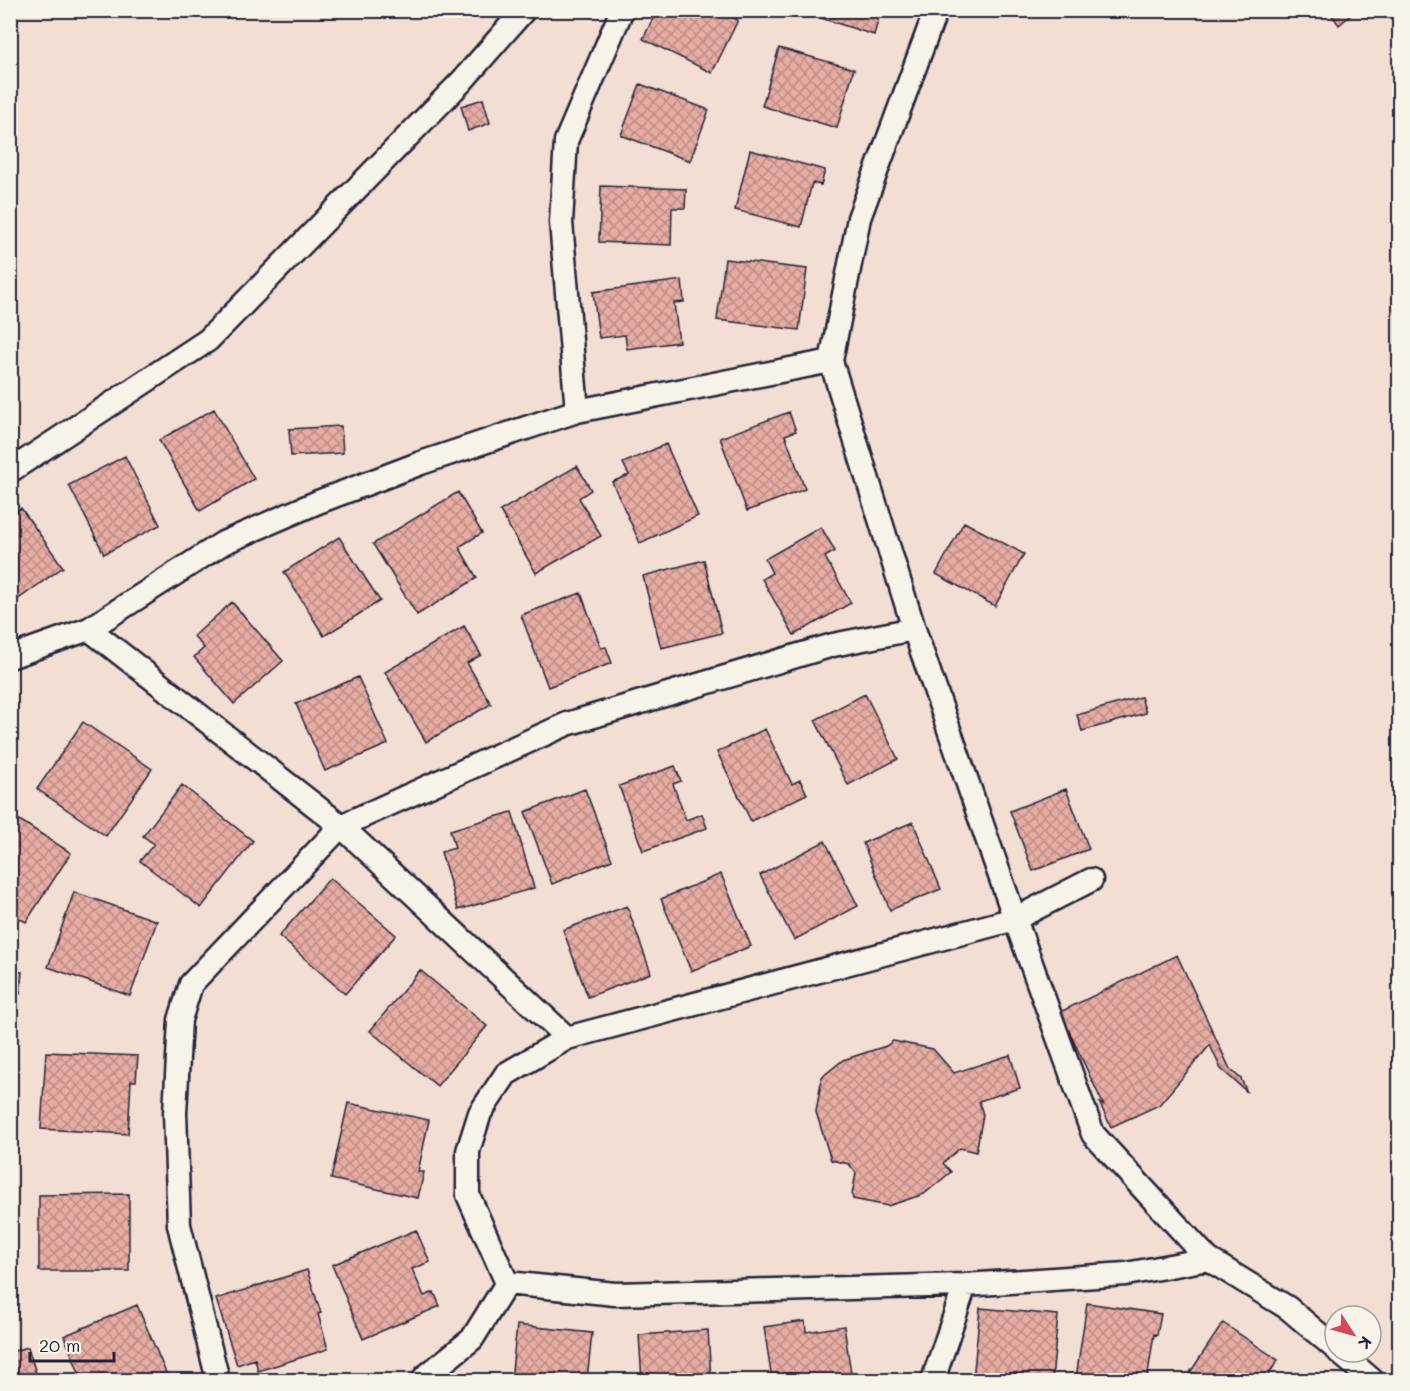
<svg xmlns="http://www.w3.org/2000/svg" width="1410" height="1391" font-family="Mali,sans-serif">
	<style>
		.building { fill: url(#building-cross-hatch); stroke: #22223b; stroke-width: 1.5 }
		.lines { fill: none; stroke-linecap: round; stroke-linejoin: round }
		.street-casing { stroke: #22223b; stroke-width: 27 }
		.street { stroke: #f7f3e8; stroke-width: 22 }
	</style>
	<defs>
		<pattern id="building-cross-hatch" width="8" height="8" patternUnits="userSpaceOnUse" patternTransform="scale(1.5)"><rect width="8" height="8" fill="#e7aca3"/><path d="M0 0l8 8M0 8l8-8" fill="none" stroke="#bb8c86"/></pattern>
	</defs>
	<rect width="100%" height="100%" fill="#f2ded3"/>
	<filter id="ink" filterUnits="userSpaceOnUse"><feTurbulence type="fractalNoise" baseFrequency=".0167" numOctaves="2"/><feDisplacementMap in="SourceGraphic" scale="12" xChannelSelector="R" yChannelSelector="G"/><feConvolveMatrix kernelMatrix="1 2 1 2 8 2 1 2 1" color-interpolation-filters="sRGB"/></filter>
	<g filter="url(#ink)">
		<path class="building" d="M657,10H719L738,20L712,73L643,39Z
			M796,10H881L874,35Z
			M1328,10H1357L1339,25Z
			M779,48L854,69L837,128L762,106Z
			M640,84L709,110L690,161L621,135Z
			M483,99L490,123L468,131L461,106Z
			M750,150L825,170L821,185L812,183L801,227L735,210Z
			M601,186L686,189L685,208H672L671,245L599,242Z
			M725,259L807,269L799,330L717,320Z
			M682,280L684,302L674,303L679,342L627,349L625,335L599,338L593,292Z
			M214,409L254,479L200,511L159,440Z
			M789,412L796,431L785,435L805,489L747,511L720,438Z
			M341,426L343,453L291,456L289,429Z
			M666,444L698,516L640,543L612,482L629,475L623,463Z
			M125,456L160,525L104,554L69,485Z
			M577,466L591,490L579,498L601,536L536,573L500,511Z
			M458,492L482,533L459,547L477,578L417,615L373,544Z
			M21,508L63,567L10,605V516Z
			M964,522L1024,554L995,606L936,574Z
			M821,527L835,551L825,557L851,603L794,635L762,579L772,573L765,559Z
			M339,537L380,601L324,636L284,572Z
			M704,560L722,633L661,648L643,576Z
			M581,593L601,648L606,647L612,663L548,687L521,615Z
			M232,602L283,661L234,704L194,657L204,648L194,636Z
			M464,626L481,655L467,663L491,704L426,742L385,672Z
			M358,677L388,744L325,771L296,704Z
			M865,694L898,759L848,785L815,720Z
			M1141,697L1146,713L1082,731L1077,715Z
			M83,722L152,769L106,836L37,789Z
			M765,729L792,784L800,780L807,794L751,821L717,752Z
			M675,766L681,781L673,784L686,820L702,814L707,828L643,851L619,786Z
			M182,785L253,841L201,908L140,861L154,844L143,836Z
			M585,789L612,860L552,884L525,812Z
			M1066,789L1089,849L1033,871L1010,811Z
			M512,812L534,888L458,910L441,852L455,848L450,830Z
			M10,814L71,853L26,922L10,913Z
			M913,822L941,889L890,910L863,843Z
			M825,841L858,906L794,940L760,875Z
			M721,874L751,946L691,971L661,899Z
			M330,878L396,935L345,994L279,936Z
			M74,892L157,921L130,996L48,967Z
			M627,906L651,973L588,997L563,930Z
			M1177,955L1230,1069L1241,1079L1247,1092L1221,1069L1210,1045L1159,1105L1111,1127L1099,1102L1104,1106L1060,1012Z
			M420,970L487,1026L437,1086L370,1031Z
			M10,971L22,972L20,994L10,993Z
			M893,1041L933,1049L954,1073L1010,1055L1020,1088L979,1101L983,1115L976,1152L960,1148L943,1163L951,1172L924,1194L888,1206L853,1199L852,1195L856,1173L849,1164L831,1160L816,1112L822,1077L843,1060L886,1046Z
			M46,1052L138,1056L136,1081H131L128,1134L41,1129Z
			M348,1103L429,1120L418,1172H424L418,1198L331,1179Z
			M129,1194V1271H39V1195Z
			M416,1230L430,1262L412,1269L424,1296L434,1292L440,1306L363,1339L332,1265Z
			M307,1270L321,1313L318,1314L328,1349L258,1371L255,1359L237,1365L216,1299Z
			M1087,1303L1161,1314L1157,1335L1154,1334L1147,1380H1094L1076,1378Z
			M137,1305L169,1380H82L64,1336Z
			M980,1308L1058,1315L1052,1380H973Z
			M805,1321L806,1332L844,1326L852,1380H772L764,1327Z
			M1223,1323L1278,1360L1265,1380H1185Z
			M517,1325L592,1333L587,1380H511Z
			M708,1330L711,1380H642L639,1335Z
			M28,1347L38,1380H10V1352Z"/>
		<g class="lines">
			<defs>
				<path id="street" d="M577,411L561,222L566,141L622,10
					M10,471L208,340L462,81L524,10
					M89,629L341,826L567,1038
					M914,629L1015,919L1093,1134L1208,1259L1288,1308L1335,1348
					M10,657L89,629L223,543L318,502L421,463L577,411L831,361
					M507,1283L468,1195V1151L480,1113L506,1074L567,1038L1015,919L1091,880
					M1339,1352L1372,1380
					M218,1380L179,1225L175,1113L180,1020L191,984L341,826L567,724L833,645L914,629L831,361L859,218L936,10
					M427,1380L425,1377L472,1339L507,1283L615,1294L965,1285L1126,1274L1208,1259
					M933,1380L965,1285"/>
			</defs>
			<use href="#street" class="street-casing"/>
			<use href="#street" class="street"/>
		</g>
	</g>
	<rect width="1410" height="1391" fill="none" stroke="#f7f3e8" stroke-width="36"/>
	<rect x="18" y="18" width="1374" height="1355" fill="none" stroke="#22223b" stroke-width="2" filter="url(#ink)"/>
	<g transform="translate(1353 1334) rotate(126)"><circle r="28" fill="#f7f3e8" stroke="#a29fa3" stroke-width="1.5"/>
	<path d="M0-4.5L10 22L0 15L-10 22Z" fill="#d1495b"/>
	<text y="-9" font-size="16" font-weight="bold" text-anchor="middle" fill="#22223b">K</text>
	</g>
	<path d="M30 1352v9h84v-9" fill="none" stroke="#22223b" stroke-width="3"/>
	<text x="39" y="1352" font-size="18" fill="#22223b" stroke="#f7f3e8" stroke-width="4.5" paint-order="stroke">20 m</text>
</svg>
